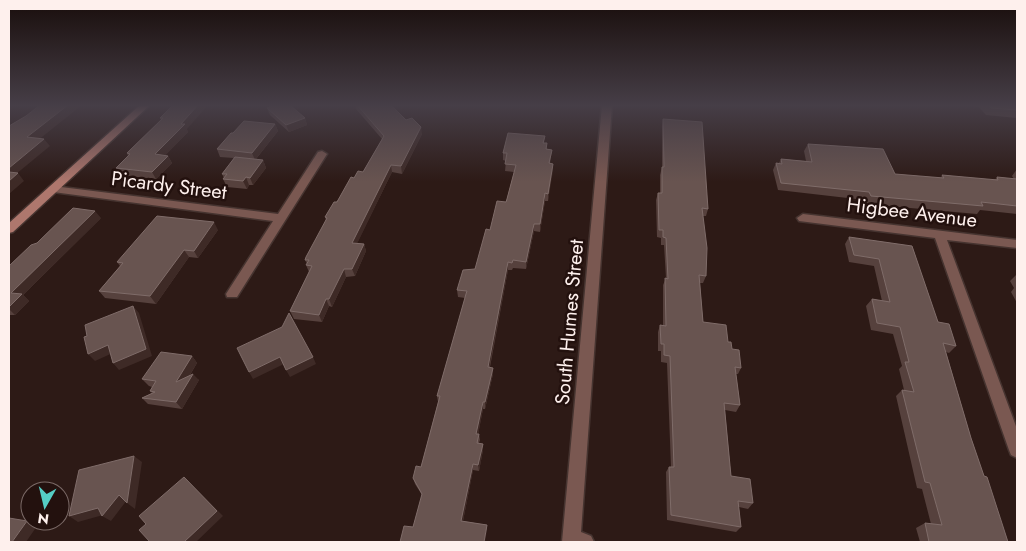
<svg xmlns="http://www.w3.org/2000/svg" width="1026" height="551" font-family="Jost,sans-serif">
	<style>
		.lines { fill: none; stroke-linecap: round; stroke-linejoin: round }
		.street-casing { stroke: #463430; stroke-width: 3 }
		.secondary-casing { stroke: #463430; stroke-width: 3 }
		.street { fill: #7a5851; fill-rule: evenodd }
		.secondary { fill: #ae776d; fill-rule: evenodd }
		.wall { fill: #56413d }
		.shaded-wall { fill: #3e2a26 }
		.building { fill: #685450; stroke: #7f6c69 }
		.labels { text-anchor: middle; stroke-width: 5; stroke-linejoin: round; paint-order: stroke }
		.street-label { font-size: 20px; fill: #fef0ed; stroke: #23110e }
	</style>
	<rect width="100%" height="100%" fill="#2d1a16"/>
	<g class="lines">
		<defs>
			<path id="street" d="M602,105H612L581,532L591,536L594,542H562Z
				M322,151L327,154L237,297H227L226,294L273,221L53,192L48,189L53,186L278,214L318,152Z
				M803,214L1017,240V248L947,240L1017,429V458L1011,455L1009,450L935,238L799,221L797,218Z"/>
			<path id="secondary" d="M140,105H150L13,232L9,233V223Z"/>
		</defs>
		<use href="#street" class="street-casing"/>
		<use href="#secondary" class="secondary-casing"/>
		<use href="#street" class="street"/>
		<use href="#secondary" class="secondary"/>
	</g>
	<path class="wall" d="M173,105L188,132L165,155L168,156L172,163L156,179L120,175L116,168L128,156L127,153L161,120L160,118Z
		M355,105H386L406,120L422,134L402,174L392,172L357,243L364,244L366,251L355,276L346,277L332,307L329,306L322,322L294,319L290,311L309,272L306,265L307,264L305,260L326,220L325,217L354,178L363,172L382,139L356,109Z
		M960,105H1017V118L986,115L979,107Z
		M267,108L305,118L307,125L289,132L270,115Z
		M663,119L708,209L706,216H703L706,276L703,283H700L703,322L728,342L741,368L738,374H736L740,405L736,412L725,410L731,476L753,503L748,509L739,507L741,527L736,532L667,520L666,472L669,467H671L667,363L661,362V351H658V332L660,325L663,326V285L666,278L664,245H661V238L657,237L656,200L658,193H660V175L662,167V126Z
		M275,124L278,131L256,159L263,160L266,168L253,185H249L247,189L227,187L223,179L224,178L222,174L234,158L220,157L217,149L233,133Z
		M545,136L544,143L547,149L552,150L550,163L553,164L548,201H545L540,232L534,231L526,269L513,268L512,270H508L490,367L493,374L485,409H483L478,434H479L480,440L479,443L483,444V450L479,471L473,470L463,521L487,525V530L413,527L422,495L415,484L413,478L421,467L438,402L437,396L465,298L458,297L457,290L475,269L490,230L506,202L514,172L505,171L506,161L503,160V153Z
		M808,144L895,174L941,178L942,175L995,180L997,177L1014,179L1012,176L1017,169V214L980,210L977,214L866,204L865,200L778,190L773,170L776,163H779L781,159L806,161L804,151Z
		M101,218L23,295L29,301L15,315H9V266L37,243Z
		M218,230L198,258L189,257L156,304L105,298L99,291L120,266L117,262Z
		M849,237L912,246L938,322L956,346L949,353L946,352L971,438L984,476L1008,542H920L916,528L925,523L931,524L922,489L917,488L896,396L902,390H904L899,369L902,366L893,334L871,330L866,306L872,299L882,301L874,266L849,262L845,244Z
		M1017,274V303L1011,292L1014,288L1010,281Z
		M192,356L197,363L190,375L199,380L182,409L148,404L142,398L152,393L150,391L152,387L149,386L142,379Z"/>
	<path class="shaded-wall" d="M68,105H82L32,145L27,137Z
		M198,105H208L187,129L188,132L159,162L155,154Z
		M305,118L307,125L289,132L286,125Z
		M275,124L278,131L255,160L252,153Z
		M421,127L422,134L402,174L401,166Z
		M44,139L50,146L10,179L9,178V168Z
		M168,156L172,163L156,179L152,172Z
		M263,160L266,168L253,185L250,178Z
		M553,164V171L548,201V194Z
		M391,165L392,172L354,250L352,243Z
		M18,173L24,181L9,194V181Z
		M246,177L249,185L247,189L243,181Z
		M545,193V201L540,232V224Z
		M95,211L101,218L23,295L29,301L15,315L9,309L11,293Z
		M214,222L218,230L198,258L194,251Z
		M534,224V231L526,269V262Z
		M364,244L366,251L355,276L352,269Z
		M184,250L189,257L156,304L150,296Z
		M508,262V270L488,374V367Z
		M344,269L346,277L332,307L329,299Z
		M326,299L329,306L322,322L319,315Z
		M133,306L139,313L152,356L119,370L113,363Z
		M108,345L115,352L95,361L88,354Z
		M192,356L197,363L181,389L176,382Z
		M280,357L284,364L253,379L249,372Z
		M313,357L316,364L290,377L286,370Z
		M493,368V374L485,409V402Z
		M193,374L199,380L182,409L176,402Z
		M483,402V409L477,440L476,434Z
		M483,444V450L479,471L478,465Z
		M134,456L142,462L135,509L127,503Z
		M473,464V470L462,526L461,521Z
		M184,477L223,516L196,542H184Z
		M119,495L127,500L111,521L102,516L103,515L78,522L69,516Z
		M27,521L37,526L26,542H12Z
		M487,525V530L485,542H484Z"/>
	<path class="building" d="M40,105H68L27,137L44,139L9,168V126L26,116Z
		M173,105H198L181,124H185L155,154L168,156L152,172L116,168L130,154L127,153L163,118H160Z
		M274,105H290L305,118L286,125L267,108Z
		M357,105L392,106L406,120L412,118L421,127L401,166L391,165L352,243L364,244L352,269H344L329,299H326L319,315L290,311L312,266L306,265L309,260H305L306,257L327,218L325,217L334,202H337L351,177L354,178L358,171L363,172L384,136Z
		M989,105H1017V110L991,108Z
		M663,119L702,122L708,209L702,208L707,248L706,276L699,275L703,322L726,325L728,342H731L732,349L739,350L741,368L735,367L740,405L724,403L731,476L750,479L753,503L738,501L741,527L671,515L669,467H674L670,356L664,355V344H661L660,325L666,326L665,278L668,279L666,238L663,237V230H659L658,193H662V167H664Z
		M244,121L275,124L252,153L217,149L231,133H233Z
		M508,133L545,136L543,143H547L546,149L552,150L549,163L553,164L548,194L545,193L540,224H534L526,262L513,260L512,263L508,262L488,367L493,368L485,402H483L476,434H479L477,443L483,444L478,465L473,464L461,521L487,525L484,542H400L404,526L413,527L422,494L413,478L416,466L421,467L440,396H437L466,294L467,291L457,290L463,270L475,269L486,229L490,230L497,201L506,202L507,199L516,165L505,164L507,153H503Z
		M808,144L883,149L895,174L944,178L942,175L998,180L997,177L1017,179V206L981,202L983,206L871,196L869,192L781,183L776,163L782,164L781,159L812,162Z
		M235,157L263,160L250,178L246,177L243,181L223,179L227,174H222Z
		M9,172L18,173L9,181Z
		M73,208L95,211L11,293L22,294L9,307V266L31,245L37,243Z
		M157,216L214,222L194,251L184,250L150,296L99,291L123,263L117,262Z
		M849,237L912,246L938,322L949,324L956,346L943,343L971,438L984,476L987,477L1008,542H929L925,523L942,525L930,483L925,482L902,390L914,392L905,362H909L900,327L877,323L872,299L890,302L879,259L854,255Z
		M133,306L146,349L113,363L108,345L88,354L84,337L87,336L85,325Z
		M289,313L313,357L286,370L280,357L249,372L237,348L282,327Z
		M161,352L192,356L176,382L193,374L176,402L142,398L155,392L150,391L156,381L142,379Z
		M134,456L127,503L119,495L102,516L98,508L69,516L79,470Z
		M184,477L217,511L184,542H150L139,530L146,524L139,516Z
		M9,518L27,521L12,542H15H9Z"/>
	<linearGradient id="sky" x2="0" y2="1"><stop stop-color="#190e0c"/><stop offset="0.58" stop-color="#463e47"/><stop offset="1" stop-color="#463e47" stop-opacity="0"/></linearGradient>
	<rect width="1026" height="182" fill="url(#sky)"/>
	<g class="labels">
		<g class="street-label">
			<text transform="translate(169 185) rotate(7)" y="7">Picardy Street</text>
			<text transform="translate(912 212) rotate(7)" y="7">Higbee Avenue</text>
			<text transform="translate(569 322) rotate(-85)" y="7">South Humes Street</text>
		</g>
	</g>
	<rect width="1026" height="551" fill="none" stroke="#fef0ed" stroke-width="20"/>
	<g transform="translate(45 506) rotate(188)"><circle r="24" fill="#23110e" stroke="#7b6a67"/>
	<path d="M0-4L9 19L0 12L-9 19Z" fill="#55cec5"/>
	<text y="-8" font-size="14" font-weight="bold" text-anchor="middle" fill="#fef0ed">N</text>
	</g>
</svg>
